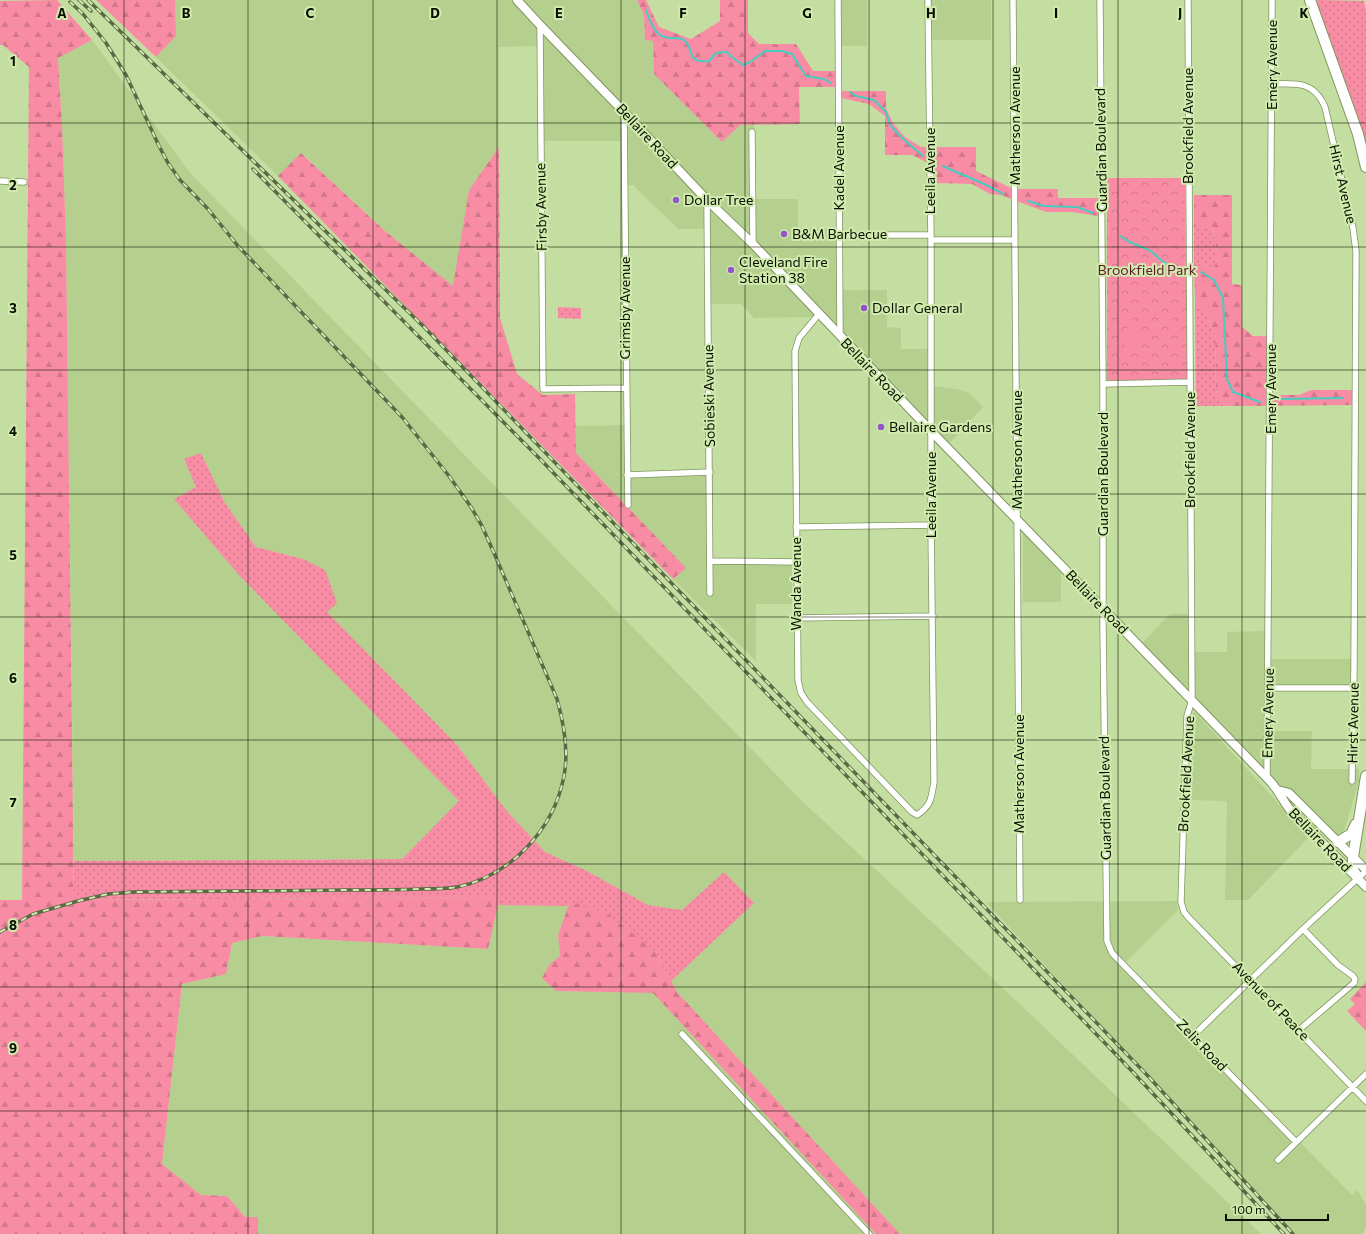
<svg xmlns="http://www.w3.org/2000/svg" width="1366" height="1234" font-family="Commissioner,sans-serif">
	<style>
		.built { fill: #b5d08e }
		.grass { fill: url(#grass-dots) }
		.forest { fill: url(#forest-firs) }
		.park { fill: url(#park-crowns) }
		.pitch { fill: #f88ca4 }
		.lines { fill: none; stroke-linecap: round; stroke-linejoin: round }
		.stream { stroke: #46cdc0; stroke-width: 2 }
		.street-casing { stroke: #7f965d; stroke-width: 7 }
		.secondary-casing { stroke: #7f965d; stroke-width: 10 }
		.highway-casing { stroke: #7f965d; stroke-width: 12 }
		.street { stroke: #fff; stroke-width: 5.5 }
		.secondary { stroke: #fff; stroke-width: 8 }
		.highway { stroke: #fff; stroke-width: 10 }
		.rail-casing { stroke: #5a6946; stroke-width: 3.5 }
		.rail { stroke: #d1eaad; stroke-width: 2; stroke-dasharray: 6; stroke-linecap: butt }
		.grid { fill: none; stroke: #080f00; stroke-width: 1; stroke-opacity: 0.55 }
		.poi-dot { fill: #9354ca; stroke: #d1eaad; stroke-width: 1.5 }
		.labels { text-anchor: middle; stroke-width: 4; stroke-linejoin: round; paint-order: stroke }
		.street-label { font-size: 14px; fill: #080f00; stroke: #d1eaad }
		.poi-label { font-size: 14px; fill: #080f00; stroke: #d1eaad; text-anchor: start }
		.park-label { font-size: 14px; fill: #60182e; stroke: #d1eaad }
		.grid-label { font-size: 13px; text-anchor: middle; font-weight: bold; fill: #080f00; stroke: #d1eaad; stroke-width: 4; stroke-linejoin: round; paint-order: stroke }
	</style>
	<defs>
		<pattern id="grass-dots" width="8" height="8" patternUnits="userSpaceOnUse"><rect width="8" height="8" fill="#f88ca4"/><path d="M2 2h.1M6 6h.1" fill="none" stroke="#d3788b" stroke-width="1.8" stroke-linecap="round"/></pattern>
		<pattern id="forest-firs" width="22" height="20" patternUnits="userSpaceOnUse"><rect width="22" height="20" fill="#f88ca4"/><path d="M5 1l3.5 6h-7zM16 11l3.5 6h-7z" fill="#d3788b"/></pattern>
		<pattern id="park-crowns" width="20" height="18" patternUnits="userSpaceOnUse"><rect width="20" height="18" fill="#f88ca4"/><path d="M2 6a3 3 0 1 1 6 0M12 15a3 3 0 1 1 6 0" fill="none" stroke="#d3788b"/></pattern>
	</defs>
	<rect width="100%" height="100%" fill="#c4dda0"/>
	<path class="built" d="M175,0H637L644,15L645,40L653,41L654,74L722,142L740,124H754L755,199H798V228L841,229V290H887V327L901,328V349H933V386L957,389L969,393L983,407L944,449L815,314L813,317L754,318L741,304H707L706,229H678L635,187V185H623L622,141H540L537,46L499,47V147L469,190L454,287L385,231L302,153L278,176L156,57L176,36Z
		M840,0H867V46H841Z
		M926,0H991V40H928Z
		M92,40L191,174L800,799L1007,992L1261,1234H900L677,992L671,981L753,903L724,872L682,910L648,905L587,871L545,852L506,810L457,745L327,612L303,559L256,547L225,503L201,453L184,460L196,487L174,499L239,575L459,801L402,859L74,861L66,240L62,125L58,57Z
		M629,425L630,477L712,475L713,559H792V604H756V661L673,579L685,567L576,453V426Z
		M1023,533L1061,573V602H1023Z
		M1170,614H1188V652H1227V632L1267,631L1268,659H1352L1351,691L1271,690V731H1312L1311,769H1359V781L1339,848L1142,643Z
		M1193,710L1309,837L1248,900H1225L1227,801L1191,800Z
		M1177,901L1178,910L1125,963L1352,1195L1357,1190L1366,1204V1227L1363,1234H1295L986,902Z
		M498,905L568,906L558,935L560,956L550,964L542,978L556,991L653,993L876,1234H258V1217H245L227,1196L201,1195L162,1164L182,984L226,974L232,943L262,936L488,949Z"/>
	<path class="grass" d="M1317,0L1364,1L1366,11V153C1354,103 1334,56 1317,8Z
		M1194,228H1213L1218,259L1213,269L1202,264L1194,263Z
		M1195,299L1205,310L1215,337L1216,391L1226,406H1196Z
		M558,307L581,308V319L558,318Z
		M201,453L225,503L256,547L303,559L325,570L337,603L327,612L457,745L506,810L545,852L587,871L648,905L682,910L724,872L754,903L671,981L656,952L570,901L568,906L498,905L499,897L74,900V861L402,859L459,801L239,575L174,499L196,487L184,459Z"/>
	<path class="forest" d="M57,0L92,40L58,58L62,125L66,240L74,900L500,897L488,949L262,936L232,943L226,974L182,984L162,1164L201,1195L227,1196L245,1217H258V1234H0V900H22L29,67L3,45H0V1Z
		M96,0H175L176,36L156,57Z
		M637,0H646L659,27L691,39L720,21V0H748V33L759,44H796L813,71H837V87H799L800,124L740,125L722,142L654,74L653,41L645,40L644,15Z
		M840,91H886V108L893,123L905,137L921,147H976V171L1013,189H1058V198H1098V216L1072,212H1046L1001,195L990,194L972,184L935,183L934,166L912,155H885V116L869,104L841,98Z
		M499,147L500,318L517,374L543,395L575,394L576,453L686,568L673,579L278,176L301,153L385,231L453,286L469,190Z
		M1194,195H1232V284L1242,285V327L1253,336H1268V395H1299L1311,390H1352V405L1226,406L1216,391L1215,337L1205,310L1195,299L1194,263L1202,264L1213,269L1218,259L1213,228H1194Z
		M570,901L608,914L656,952L677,992L900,1234H876L653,993L556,991L542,978L550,964L560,956L558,935Z
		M1366,982V1031L1347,1011L1355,1004L1350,999Z"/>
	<path class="park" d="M1107,178H1185L1187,380H1107Z"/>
	<path class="pitch" d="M1125,328H1138V348H1125Z"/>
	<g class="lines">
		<path class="stream" d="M646,10C651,23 655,38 671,38C675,38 681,38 684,40C696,50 684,63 709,61L716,53L727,52L732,57L743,65L750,62L765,51H782L792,54L806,76L824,79L831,83
			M850,92L856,96L874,100L886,112L890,125L902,138L923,156
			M943,166C963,176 984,182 1003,194
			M1028,201L1044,206L1077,207L1093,213
			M1121,236C1130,245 1142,245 1152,252C1160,259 1162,263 1173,267
			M1201,272L1214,280L1223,298L1227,379L1233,392L1260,402
			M1281,399L1343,398"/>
		<defs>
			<path id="street" d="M838,0L840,336
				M1013,0L1020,900
				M1100,0L1103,384V627L1107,941L1112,953L1296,1142
				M1188,0L1192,700L1187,716L1181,902L1184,912L1188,917L1366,1101
				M540,25L543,389L626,388
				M1272,84C1296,83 1314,81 1325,107L1353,228L1356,251L1354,669L1352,781
				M624,112L628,505
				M752,132L753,244
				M0,181L24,182
				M707,200L710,593
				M839,235H931
				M931,240H1015
				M819,314L799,338L795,351L798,680L801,693L807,702L912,812L917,815C932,805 931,798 934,782L931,525V240L928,0
				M1103,384L1189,382
				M627,475L710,472
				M796,527L931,525
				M710,561L797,562
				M797,618L933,616
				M1269,688H1354
				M1267,778L1272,0
				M1299,1030L1354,983L1355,979L1353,976L1338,965L1303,929
				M682,1034L869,1234
				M1193,1036L1303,929L1366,871
				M1278,1160L1366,1074"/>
			<path id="secondary" d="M517,0L540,25L624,112L707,200L753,244L931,431L1267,778C1278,788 1282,800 1291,811L1366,887
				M1278,790L1289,793L1366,870"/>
			<path id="highway" d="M1310,0L1358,134L1366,167
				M1338,842L1351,834L1356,824
				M1358,878L1353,870V857L1366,776"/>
		</defs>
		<use href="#street" class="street-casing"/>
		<use href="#secondary" class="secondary-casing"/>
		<use href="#highway" class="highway-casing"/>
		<use href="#street" class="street"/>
		<use href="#secondary" class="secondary"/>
		<use href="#highway" class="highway"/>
		<defs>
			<path id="rail" d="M79,0L91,11
				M88,0L424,327L1148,1076L1293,1234
				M253,169L541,460L1130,1069L1284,1234
				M0,932L33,914L78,901L108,894L134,892C205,891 277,891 348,890C373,890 397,890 421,889C433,889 446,889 457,887C511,876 554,829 564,776C569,750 564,724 557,699L494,553L482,526L471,507L449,476L402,417L238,246L208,209L180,180L168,163L159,146L126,75L106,43L83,14L70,2"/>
		</defs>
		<use href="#rail" class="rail-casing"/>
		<use href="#rail" class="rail"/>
	</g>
	<path class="grid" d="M124,0V1234M248,0V1234M373,0V1234M497,0V1234M621,0V1234M745,0V1234M869,0V1234M993,0V1234M1118,0V1234M1242,0V1234M0,123H1366M0,247H1366M0,370H1366M0,494H1366M0,617H1366M0,740H1366M0,864H1366M0,987H1366M0,1111H1366"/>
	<g class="poi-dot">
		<circle cx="676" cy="200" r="4"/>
		<circle cx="784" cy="234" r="4"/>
		<circle cx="731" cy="270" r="4"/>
		<circle cx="864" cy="308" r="4"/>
		<circle cx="881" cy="427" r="4"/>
	</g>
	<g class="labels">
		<g class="street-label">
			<text transform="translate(1272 65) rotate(-90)" y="5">Emery Avenue</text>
			<text transform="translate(1015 126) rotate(-90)" y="5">Matherson Avenue</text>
			<text transform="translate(1188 126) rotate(-90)" y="5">Brookfield Avenue</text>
			<text transform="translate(647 136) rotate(47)" y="5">Bellaire Road</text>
			<text transform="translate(1101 150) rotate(-91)" y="5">Guardian Boulevard</text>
			<text transform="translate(839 168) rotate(-90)" y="5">Kadel Avenue</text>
			<text transform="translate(930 171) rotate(-90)" y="5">Leeila Avenue</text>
			<text transform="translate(1343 184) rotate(77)" y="5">Hirst Avenue</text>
			<text transform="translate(541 207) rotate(-91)" y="5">Firsby Avenue</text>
			<text transform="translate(625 308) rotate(-90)" y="5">Grimsby Avenue</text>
			<text transform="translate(872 370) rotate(46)" y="5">Bellaire Road</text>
			<text transform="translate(1271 389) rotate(-90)" y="5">Emery Avenue</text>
			<text transform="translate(709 396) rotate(-91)" y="5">Sobieski Avenue</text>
			<text transform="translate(1017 450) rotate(-90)" y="5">Matherson Avenue</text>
			<text transform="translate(1190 450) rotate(-90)" y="5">Brookfield Avenue</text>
			<text transform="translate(1103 474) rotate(-90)" y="5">Guardian Boulevard</text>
			<text transform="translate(931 495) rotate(-90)" y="5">Leeila Avenue</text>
			<text transform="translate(796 584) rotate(-90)" y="5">Wanda Avenue</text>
			<text transform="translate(1097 602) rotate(46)" y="5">Bellaire Road</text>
			<text transform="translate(1268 713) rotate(-89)" y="5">Emery Avenue</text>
			<text transform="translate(1353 723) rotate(-89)" y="5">Hirst Avenue</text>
			<text transform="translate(1019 774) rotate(-90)" y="5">Matherson Avenue</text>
			<text transform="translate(1186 774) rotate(-87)" y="5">Brookfield Avenue</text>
			<text transform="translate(1105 798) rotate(-91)" y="5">Guardian Boulevard</text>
			<text transform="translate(1320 840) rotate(46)" y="5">Bellaire Road</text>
			<text transform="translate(1271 1001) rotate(46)" y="5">Avenue of Peace</text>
			<text transform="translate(1202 1045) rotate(46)" y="5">Zelis Road</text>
		</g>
		<g class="poi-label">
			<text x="684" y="205">Dollar Tree</text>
			<text x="792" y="239">B&amp;M Barbecue</text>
			<text x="739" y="267">Cleveland Fire<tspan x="739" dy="16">Station 38</tspan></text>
			<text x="872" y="313">Dollar General</text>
			<text x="889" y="432">Bellaire Gardens</text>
		</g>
		<g class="park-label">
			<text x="1147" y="275">Brookfield Park</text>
		</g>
	</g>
	<g class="grid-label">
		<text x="62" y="18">A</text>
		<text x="186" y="18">B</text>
		<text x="310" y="18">C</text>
		<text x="435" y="18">D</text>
		<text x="559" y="18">E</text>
		<text x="683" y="18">F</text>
		<text x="807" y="18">G</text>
		<text x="931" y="18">H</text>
		<text x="1056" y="18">I</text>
		<text x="1180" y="18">J</text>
		<text x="1304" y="18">K</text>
		<text x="13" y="66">1</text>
		<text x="13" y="190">2</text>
		<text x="13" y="313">3</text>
		<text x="13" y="436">4</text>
		<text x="13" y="560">5</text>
		<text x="13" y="683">6</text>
		<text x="13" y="807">7</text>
		<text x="13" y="930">8</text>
		<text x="13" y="1053">9</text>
	</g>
	<path d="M1226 1214v6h102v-6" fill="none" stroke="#080f00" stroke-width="2"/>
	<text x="1232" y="1214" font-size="12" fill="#080f00" stroke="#d1eaad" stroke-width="3" paint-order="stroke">100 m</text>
</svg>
